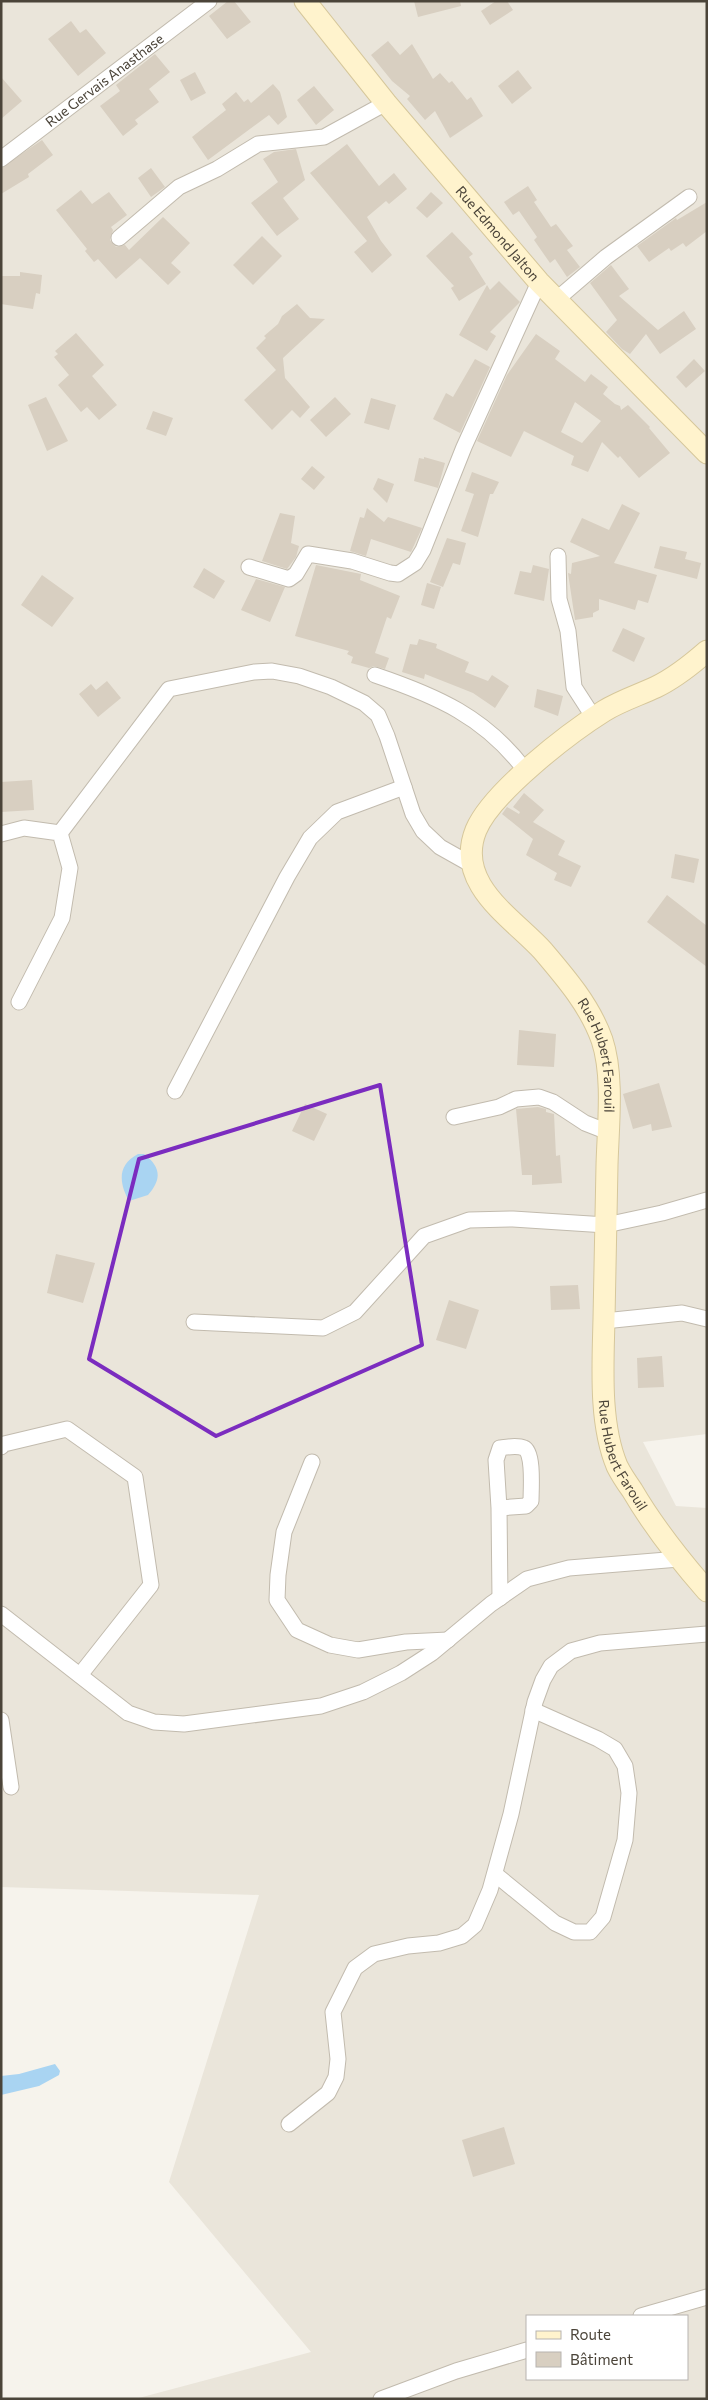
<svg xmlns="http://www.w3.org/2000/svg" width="708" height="2400" font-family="Commissioner,sans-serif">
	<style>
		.residential { fill: #eae5da; fill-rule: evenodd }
		.water { fill: #a9d4f2 }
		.building { fill: #d8cfc1; fill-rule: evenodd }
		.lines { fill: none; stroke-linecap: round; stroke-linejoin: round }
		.street-casing { stroke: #c2bbae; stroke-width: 17 }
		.secondary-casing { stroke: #d6c79b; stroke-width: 23 }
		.street { stroke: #fff; stroke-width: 15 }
		.secondary { stroke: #fff3cd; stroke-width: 21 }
		.marked { fill: none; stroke: #7b2cbf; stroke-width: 4; stroke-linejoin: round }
		.labels { text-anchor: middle; stroke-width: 4.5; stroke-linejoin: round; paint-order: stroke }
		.street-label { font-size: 14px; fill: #4b4439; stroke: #fff }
	</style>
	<rect width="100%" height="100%" fill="#f6f3ec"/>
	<path class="residential" d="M1,1H707V1434L643,1442L676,1506L707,1508V2399H135L311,2352L169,2182L259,1895L1,1887ZM527,2316H687V2379H527Z"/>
	<path class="water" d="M138,1154H144C161,1167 162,1179 148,1195L129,1201C119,1183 117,1165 138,1154Z
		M55,2064L60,2071L59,2075L39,2086L1,2095V2076L19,2074Z"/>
	<path class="building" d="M228,1H234L251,22L227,39L209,16Z
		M414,1H460L461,6L418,17Z
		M496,1H507L513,10L490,25L481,11Z
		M71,21L80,33L86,29L106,53L78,76L48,39Z
		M388,41L400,55L412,44L433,79L440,73L449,83L452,81L467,100L471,97L483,116L450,138L435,111L425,120L407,99L410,96L392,81L371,55Z
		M155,54L170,72L149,89L159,102L135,120L138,124L123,136L100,106L120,91L116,85Z
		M518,70L532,88L512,104L498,86Z
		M195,72L206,93L191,101L180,80Z
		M1,77L22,101L1,119Z
		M273,84L280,92L287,117L278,125L269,115L208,160L192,137L226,110L222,104L236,92L244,102L248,99L251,103Z
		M314,86L334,110L316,125L297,100Z
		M42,140L53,155L28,174L29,177L1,194V168Z
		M347,144L379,186L394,173L407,189L389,204L386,201L367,217L381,241L392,255L372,273L354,252L367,241L310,173Z
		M296,149L305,180L283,198L299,219L277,236L251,203L278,182L263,159L274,152Z
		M151,168L165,187L151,197L138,178Z
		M528,186L537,200L534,202L551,227L556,224L573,246L567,250L580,267L567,277L555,259L550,263L534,240L537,237L519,211L513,215L504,202Z
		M81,190L92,204L109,192L127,215L111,227L113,230L110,240L116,247L125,245L129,250L163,217L190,243L171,263L181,272L168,285L140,258L116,279L98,259L94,262L85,251L87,249L56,210Z
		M431,192L443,203L427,218L416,208Z
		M707,202V231L686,247L683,243L671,251L669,248L649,262L637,246L676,218L677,220Z
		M452,232L473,254L469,257L486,284L459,301L451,288L454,286L426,256Z
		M262,236L282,256L253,285L233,265Z
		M611,265L629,289L619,296L658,330L684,311L696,329L660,354L646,334L630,354L622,349L606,332L617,320L590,283Z
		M20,272L42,275L40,294L36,293L33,309L1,304V276H20Z
		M499,281L520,302L490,332L496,336L487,351L459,335L487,285L490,290Z
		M297,304L310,318L325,319L283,358L285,378L310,407L300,418L292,410L272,430L244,400L276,370L256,348L266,338L264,336L278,324L282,316Z
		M76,333L104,365L92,376L117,405L99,420L87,407L81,412L58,385L69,375L54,357L58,354L55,351Z
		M536,334L560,351L555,359L585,382L591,374L608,387L603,394L615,404L620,406L621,410L628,405L650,427L649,428L670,453L639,478L620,456L618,458L602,442L588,472L571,465L574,456L524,431L511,457L477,441L507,375ZM575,402L601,421L582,443L561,432Z
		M475,359L490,367L460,433L433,419L446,393L453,397Z
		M694,359L705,371L686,388L676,377Z
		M46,397L68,441L47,451L28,405Z
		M335,397L351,414L326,437L310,420Z
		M371,398L396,405L389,430L364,423Z
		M153,411L173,418L166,436L146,429Z
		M424,457L445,463L438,488L414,481L419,458L424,459Z
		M312,466L325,477L314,490L301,479Z
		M472,472L499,482L493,494H490L478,537L461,531L474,494L465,491Z
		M378,478L394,484L387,503L373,489Z
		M622,504L640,513L614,563L657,575L648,603L638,600L635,610L599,599V610L593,613V617L575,620L568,573L571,574L572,563L600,556L570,542L582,518L609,530Z
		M367,508L384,522L388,517L422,528L411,552L371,539L366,556L350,551L360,517L364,518Z
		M280,513L295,516L291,543L299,546L296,557L287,569L262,561Z
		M447,538L466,543L460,565L453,563L443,587L430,582Z
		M660,546L687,552L685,559L701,563L697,579L654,568Z
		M316,565L361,574L360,580L400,596L391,619L387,617L375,653L389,658L385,669L374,666L369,668L351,663L353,657L347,654L349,651L295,636Z
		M533,565L549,569L544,601L514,594L520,571L531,573Z
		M204,568L225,581L214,599L193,587Z
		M42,575L74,598L52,627L21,605Z
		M256,579L285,587L270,622L241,610Z
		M427,583L441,587L434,609L421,605Z
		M623,628L645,638L634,662L612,651Z
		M419,639L437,644L436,648L469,662L465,672L488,681L492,675L509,686L495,708L473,693L458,687L425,674L424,679L402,672L410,644L417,645Z
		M107,681L121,698L98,717L79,694L91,684L96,690Z
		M537,689L563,696L558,716L534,707Z
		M32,780L34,810L1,812V782Z
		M524,793L544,810L533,822L565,841L558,855L581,866L571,887L554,880L557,873L526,855L533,839L502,814L507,807L519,814L520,812L513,807Z
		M675,854L699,859L694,883L671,878Z
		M667,895L707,926V967L647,922Z
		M519,1030L556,1034L554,1067L517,1065Z
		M659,1083L672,1127L652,1131L651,1124L633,1129L623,1094Z
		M305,1104L327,1114L314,1141L292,1131Z
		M538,1107L546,1109V1112L554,1114L556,1156L560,1155L562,1183L532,1185V1175H522L516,1109Z
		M56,1254L95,1263L83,1303L47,1293Z
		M578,1285L580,1309L551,1310L550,1286Z
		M449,1300L479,1310L466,1349L436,1340Z
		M662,1356L664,1387L638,1388L637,1358Z
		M504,2127L515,2164L473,2177L462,2140Z"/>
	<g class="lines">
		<defs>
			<g id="street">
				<path id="s1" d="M1,159L209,1"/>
				<path d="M119,238L179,187L217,169L258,144L324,137L386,103"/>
				<path d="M556,300L606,257L689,197"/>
				<path d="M558,556L559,599L568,631L574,687L594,718"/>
				<path d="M249,567L289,579L296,574L308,554L352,561L390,573L398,574L415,563L423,550L464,447L539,282"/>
				<path d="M375,675C437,696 485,717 525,770"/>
				<path d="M60,833L169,689L254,672L272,671L299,676L331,687L364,703L378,715L387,736L413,814L423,831L440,847L472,865"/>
				<path d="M1,834L24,828L60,833L70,868L62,918L19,1002"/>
				<path d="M175,1091L287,877L310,838L337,812L404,787"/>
				<path d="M454,1117L499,1107L516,1099L539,1097L553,1102L585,1123L608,1132"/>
				<path d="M604,1321L682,1313L707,1319"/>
				<path d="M194,1322L323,1328L355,1312L424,1236L469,1220L513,1219L606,1225L662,1213L707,1200"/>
				<path d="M1,1447L4,1444L67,1429L135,1477L151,1585L80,1675"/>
				<path d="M312,1462L284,1532L278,1575L277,1600L297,1630L330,1645L358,1650L406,1642L448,1640"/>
				<path d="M499,1508L526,1506L531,1501C531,1491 534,1452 524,1448C517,1445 507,1447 500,1448L496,1460L499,1508L500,1598"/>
				<path d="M1,1614L128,1713L154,1722L184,1724L321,1706L363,1692L401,1673L432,1653L491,1604L527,1579L569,1568L679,1559"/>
				<path d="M1,1720L11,1787"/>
				<path d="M495,1874L555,1923L574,1932H590L603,1917L625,1840L629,1793L625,1766L615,1749L598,1739L533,1710"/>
				<path d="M289,2124L328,2093L336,2077L338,2059L333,2012L355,1968L374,1954L408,1946L439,1943L462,1936L475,1925L490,1890L511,1814L535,1702L543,1680L551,1666L571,1651L600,1643L707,1634"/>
				<path d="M641,2316L707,2297"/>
				<path d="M381,2399L456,2371L527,2350"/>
			</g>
			<g id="secondary">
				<path id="s2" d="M305,1L386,103L539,282L707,453"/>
				<path id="s3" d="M707,651C691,665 675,678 656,687C639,695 620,701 604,711C569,733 492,792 476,830C454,884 513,918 543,951C566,978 590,1006 602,1040C614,1076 608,1127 607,1165C606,1217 605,1268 604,1319C603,1365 599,1423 617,1466C621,1474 627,1483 632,1490C653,1526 679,1559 707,1591"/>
			</g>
		</defs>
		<use href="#street" class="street-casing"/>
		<use href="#secondary" class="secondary-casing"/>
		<use href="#street" class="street"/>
		<use href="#secondary" class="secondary"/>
	</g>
	<path class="marked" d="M380,1085L422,1345L216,1436L89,1359L139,1159Z"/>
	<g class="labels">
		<g class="street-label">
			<text dy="5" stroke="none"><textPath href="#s1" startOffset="130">Rue Gervais Anasthase</textPath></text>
			<text dy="5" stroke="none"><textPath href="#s2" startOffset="302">Rue Edmond Jalton</textPath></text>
			<text dy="5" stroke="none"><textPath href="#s3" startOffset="566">Rue Hubert Farouil</textPath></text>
			<text dy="5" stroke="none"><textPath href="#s3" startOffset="972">Rue Hubert Farouil</textPath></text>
		</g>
	</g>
	<rect width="708" height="2400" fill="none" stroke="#4b4439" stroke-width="5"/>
	<rect x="526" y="2315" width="162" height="65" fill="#ffffff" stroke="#b7b4b0"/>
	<rect x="536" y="2331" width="25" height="8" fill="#fff3cd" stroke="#b7b4b0"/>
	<text x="570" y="2340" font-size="15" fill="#4b4439">Route</text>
	<rect x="536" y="2352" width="25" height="15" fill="#d8cfc1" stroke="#b7b4b0"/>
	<text x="570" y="2365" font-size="15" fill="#4b4439">Bâtiment</text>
</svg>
